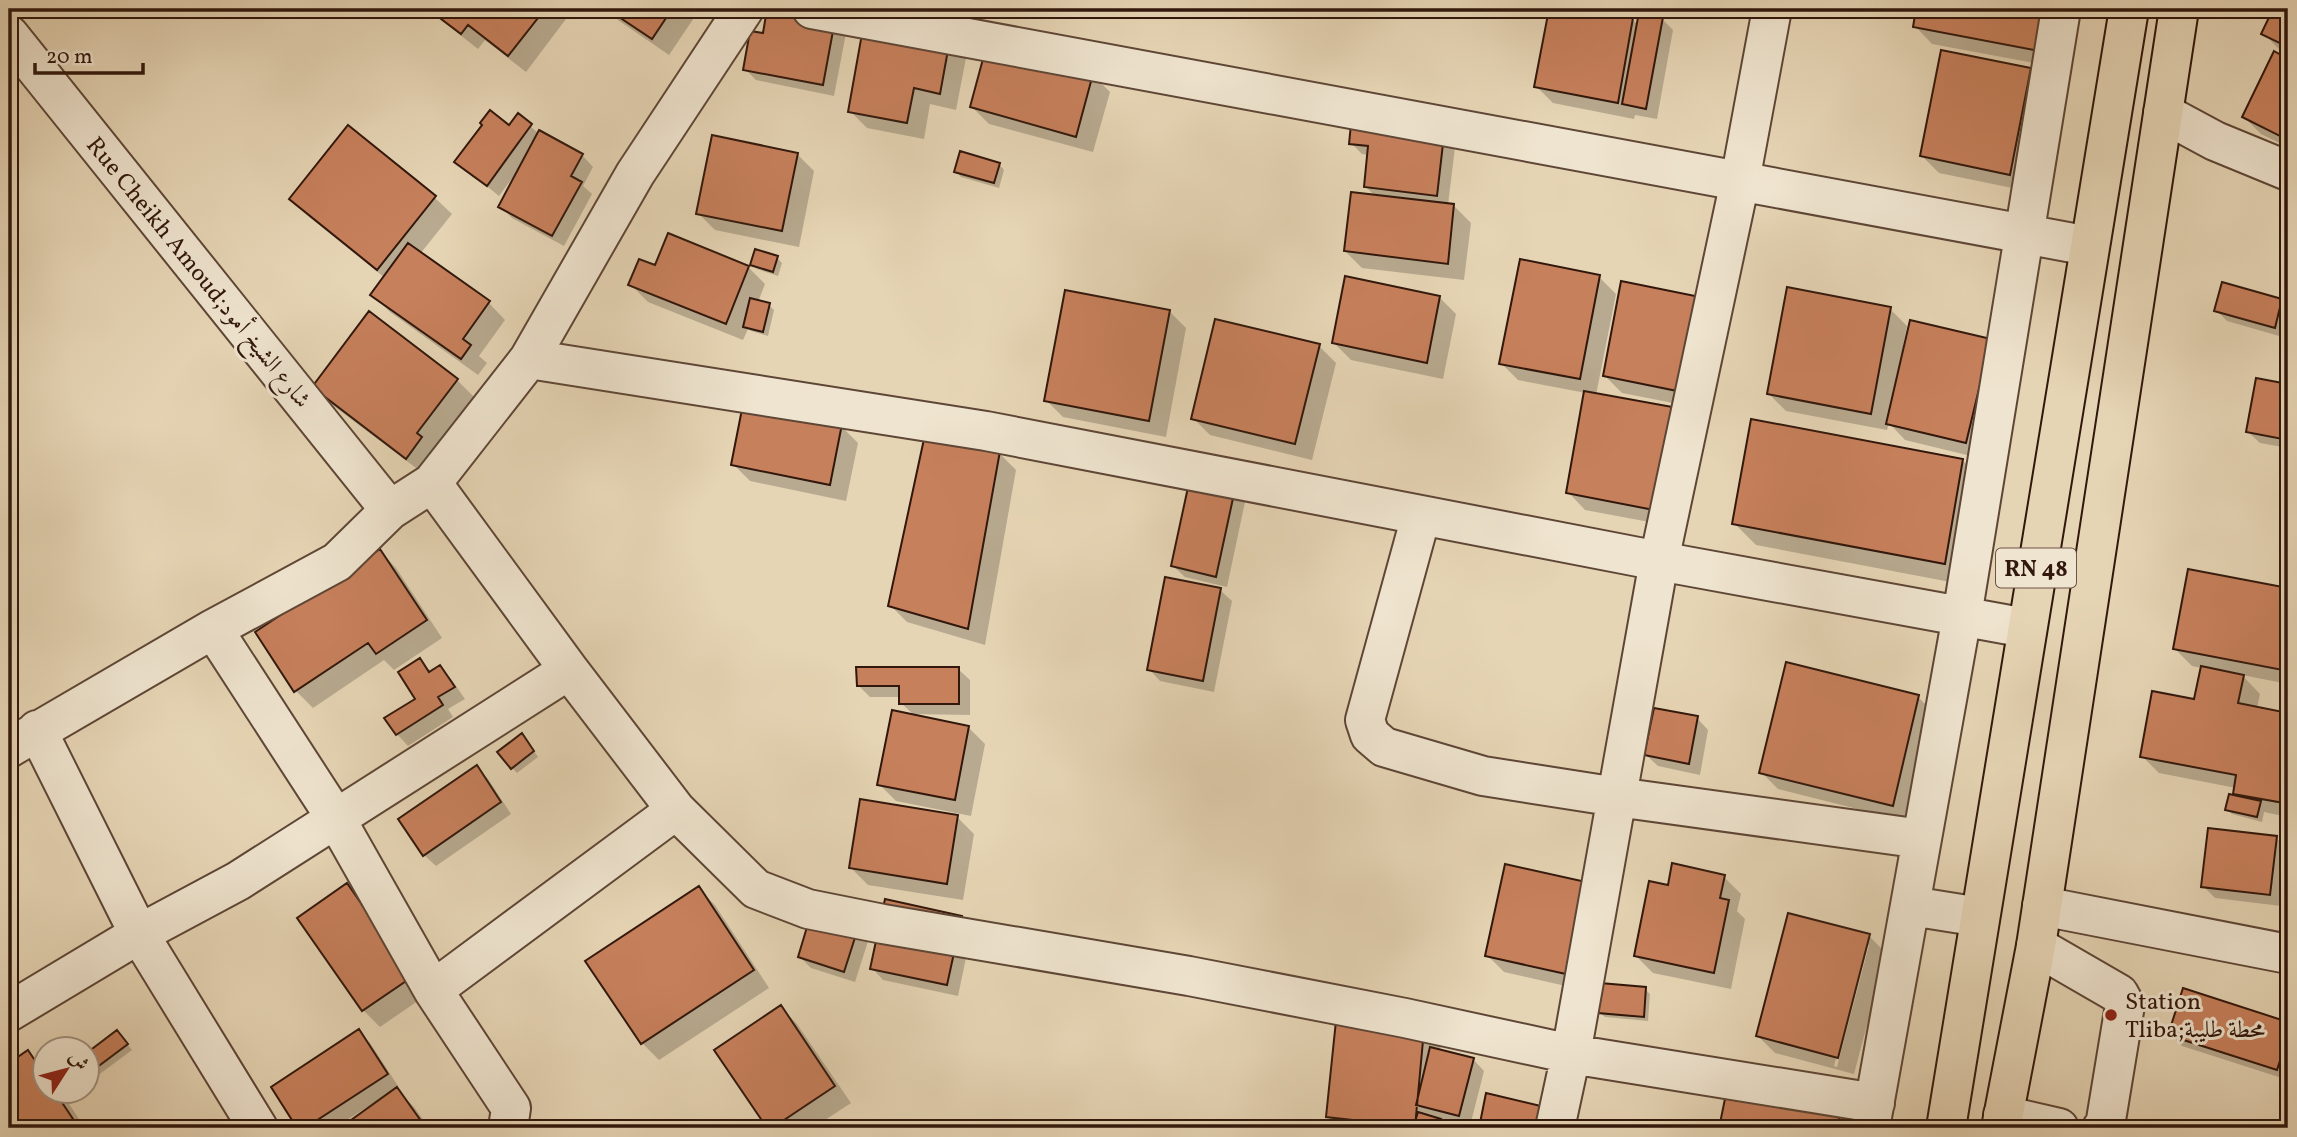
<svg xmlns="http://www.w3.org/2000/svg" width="2297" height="1137" font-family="Vollkorn,Amiri,serif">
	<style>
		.shadow { fill: #0003; fill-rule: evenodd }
		.building { fill: #c7805c; stroke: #31170c; stroke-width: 2 }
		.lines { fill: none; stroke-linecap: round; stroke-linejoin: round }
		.minor-casing { stroke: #5e4636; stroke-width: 42 }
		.highway-casing { stroke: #31170c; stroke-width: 42 }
		.minor { stroke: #efe4cf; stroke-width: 38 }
		.highway { stroke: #e6d5b5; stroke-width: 38 }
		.poi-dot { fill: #8f2418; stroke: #efe4cf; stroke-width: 2.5 }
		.labels { text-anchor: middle; stroke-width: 6; stroke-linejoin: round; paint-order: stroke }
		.shield { fill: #efe4cf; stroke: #6a5446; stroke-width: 2 }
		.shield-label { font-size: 23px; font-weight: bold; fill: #31170c }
		.street-label { font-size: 24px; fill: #31170c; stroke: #efe4cf }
		.poi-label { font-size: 24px; fill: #31170c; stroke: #efe4cf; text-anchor: start }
	</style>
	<rect width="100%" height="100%" fill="#e6d5b5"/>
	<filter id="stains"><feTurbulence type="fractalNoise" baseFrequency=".00286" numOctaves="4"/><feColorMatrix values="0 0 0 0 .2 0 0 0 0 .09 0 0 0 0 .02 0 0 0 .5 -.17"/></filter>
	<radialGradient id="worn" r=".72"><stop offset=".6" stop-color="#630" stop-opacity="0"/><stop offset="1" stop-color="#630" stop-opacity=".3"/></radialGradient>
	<path class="shadow" d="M427,9H570L572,11L526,72L485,40L478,49Z
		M607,9H700L669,55L618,20Z
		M769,9L834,22L846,33L834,96L756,80L745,69L765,36Z
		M1551,9H1591V11L1632,19L1638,25L1662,19L1673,30L1657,119L1635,115L1634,119L1553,103L1536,86Z
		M1918,9H2056V67L1932,44L1915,26Z
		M2275,9H2288V54L2280,50L2263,33Z
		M949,41L966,58L956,110L930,104L924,139L867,128L850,111Z
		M2275,54L2288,61V147L2261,134L2244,117Z
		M2030,70L2047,87L2027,191L1939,173L1922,156Z
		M1093,75L1110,92L1093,152L989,124L972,107Z
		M518,115L539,134L582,155L593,167L583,186L592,194L564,246L512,218L500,206L517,174L516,173L499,196L457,162L509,127Z
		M348,128L435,198L452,214L420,254L489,303L505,320L479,356L487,363L478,375L390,312L373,295L385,278L308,216L291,199Z
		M1456,139L1448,205L1454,206L1471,223L1464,280L1362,268L1345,251L1375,196L1365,186L1369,155L1362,154L1351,143Z
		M797,154L814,171L799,247L715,230L698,213Z
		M999,164L1004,170L999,188L961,177L956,171Z
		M777,258L782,263L778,276L757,269L752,264Z
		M656,267H748L765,284L758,302L769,305L774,310L768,336L751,331L748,329L743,340L648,302L631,285Z
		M1599,277L1616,294L1596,395L1676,527L1585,510L1568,492L1586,393L1518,380L1501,363Z
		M1439,297L1456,314L1443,379L1351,360L1334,343Z
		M1704,299V409L1622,393L1605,376Z
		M2282,301L2288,307L2286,338L2227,321L2216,310Z
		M1890,309L1907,326L1903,346L1990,340L1983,459L1905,440L1889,423L1887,430L1786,411L1769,394Z
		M1169,311L1186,328L1166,437L1063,417L1046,400Z
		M1319,346L1336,363L1312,460L1210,435L1193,418Z
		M457,380L474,397L433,451L424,474L331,404L314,387Z
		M2258,381L2288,386V448L2260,443L2248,432Z
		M841,426L858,443L846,501L750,481L733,464Z
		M999,453L1016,470L985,645L907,622L890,605Z
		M1963,461L1985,483L1966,585L1756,545L1734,523Z
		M1234,490L1245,502L1227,587L1185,577L1173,566Z
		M380,551L396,568L442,638L394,670L384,660L313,708L296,691L257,633Z
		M2189,571L2288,589V684L2242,675L2260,694L2257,708L2288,714V817L2264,812L2262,822L2232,814L2227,809L2240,798L2235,793L2236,788L2159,773L2142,756L2196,701L2202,668L2192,666L2175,649Z
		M1220,590L1232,601L1214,692L1160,681L1149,669Z
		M420,660L432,673L440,667L451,679L465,699L448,709L453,717L408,746L397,734L417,700Z
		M958,669L970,680V715L913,714L901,703V697H870L858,685Z
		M1918,697L1935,714L1909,822L1778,789L1761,772Z
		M1697,718L1708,730L1700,775L1658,766L1646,755Z
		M968,727L985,744L971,816L896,801L879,784Z
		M527,741L538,757L517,773L512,768Z
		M477,768L488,779L511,814L436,866L424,855Z
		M957,817L974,834L963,900L868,885L851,868Z
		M2276,838L2288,849L2281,906L2215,898L2203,886Z
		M1507,866L1592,992L1504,972L1487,955Z
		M1724,877L1741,894L1737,911L1745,919L1731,989L1653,973L1636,956L1669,887Z
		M347,885L364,902L428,994L380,1027L363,1010L299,918Z
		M698,888L715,905L769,988L659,1060L642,1043L588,961Z
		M815,909L870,935L855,982L811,968L800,957Z
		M972,929L958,996L883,980L872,968Z
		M1869,936L1886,953L1854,1074L1775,1053L1758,1036ZM1865,945H1869L1837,1067L1834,1066Z
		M1645,989L1650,994L1648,1021L1605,1017L1599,1012Z
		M2184,990L2288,1024V1080L2182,1046L2170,1035Z
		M780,1007L797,1024L851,1103L813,1128H769L717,1050Z
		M1338,1012L1442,1038L1440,1051L1473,1059L1484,1071L1470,1126L1437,1118L1445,1126L1444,1128H1335V1124L1328,1117ZM1417,1096L1419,1097V1106L1415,1114Z
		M117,1032L132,1050L89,1082L88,1080V1054Z
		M359,1032L370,1043L398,1086L395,1088L414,1107L429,1128H343L376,1104L375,1102L334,1128H299L273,1088Z
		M28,1053L46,1070V1092H61L85,1128H9V1065Z
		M1729,1091L1839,1116L1851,1128H1721Z"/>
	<path class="building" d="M428,9H545L508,56L468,25L461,34Z
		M607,9H672L652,39Z
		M767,9L835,20L823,85L743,70L750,31L763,33Z
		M1549,9H1587L1633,18L1618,103L1534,87Z
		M1916,9H2047L2039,51L1913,27Z
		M2273,9H2288V47L2261,34Z
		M1639,12L1663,17L1646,109L1622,104Z
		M863,28L950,39L940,94L914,88L907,123L848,112Z
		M987,44L1093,74L1076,137L970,107Z
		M1941,50L2031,68L2010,175L1920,156Z
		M2274,51L2288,59V140L2242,117Z
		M490,110L509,125L518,113L532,124L487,186L454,162L482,125L480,123Z
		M1352,114L1445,126L1437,196L1364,187L1368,146L1349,144Z
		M348,125L436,196L377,270L289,199Z
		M539,130L583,154L571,176L582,182L552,236L498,207Z
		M712,135L798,153L782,231L696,214Z
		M960,151L1000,163L994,183L954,172Z
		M1351,192L1454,204L1448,264L1344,251Z
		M668,233L749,266L726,324L628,285L639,259L655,265Z
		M408,243L490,301L463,339L471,345L461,359L370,295Z
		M755,249L778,256L773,272L750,265Z
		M1520,259L1600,275L1580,379L1499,364Z
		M1345,276L1440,296L1427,363L1332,343Z
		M1621,281L1705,298L1687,393L1603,376Z
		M2222,282L2282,299L2275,328L2214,311Z
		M1787,287L1891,307L1871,414L1767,394Z
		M1065,290L1170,310L1149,421L1044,401Z
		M750,298L770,303L763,332L743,327Z
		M369,311L458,379L417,433L422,437L406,459L312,387Z
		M1215,319L1320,344L1295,444L1191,419Z
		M1910,320L1991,339L1966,443L1886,424Z
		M2256,378L2288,384V440L2246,432Z
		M1584,391L1678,408L1659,511L1566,493Z
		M743,404L842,424L830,485L731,465Z
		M1751,419L1963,459L1945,564L1732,524Z
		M924,439L1000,451L968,629L888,606Z
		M1190,478L1235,489L1216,577L1171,566Z
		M380,549L427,620L376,654L368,643L294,692L255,632Z
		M2188,569L2288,588V671L2173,649Z
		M1165,577L1221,588L1203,681L1147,670Z
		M420,658L429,672L440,665L455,687L438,697L443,705L396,735L384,718L415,699L398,672Z
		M1786,662L1919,695L1893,806L1759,773Z
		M2201,666L2244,675L2238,703L2288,713V780L2284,803L2233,794L2236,775L2140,757L2152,691L2194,699Z
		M856,667H959V704H899V686H857Z
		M1654,708L1698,716L1689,764L1644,755Z
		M892,710L969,726L955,800L877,785Z
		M522,733L534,751L511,769L497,752Z
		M477,765L501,802L423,856L398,819Z
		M2229,794L2261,801L2257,817L2225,810Z
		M860,799L958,815L947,884L849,868Z
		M2208,828L2277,836L2270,895L2201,887Z
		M1672,863L1725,875L1720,898L1729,900L1714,973L1634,956L1649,881L1668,885Z
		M1505,864L1595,884L1575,976L1485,956Z
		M347,883L412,977L362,1011L297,918Z
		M699,886L754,970L641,1044L585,961Z
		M885,899L962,916L947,985L870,969Z
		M813,907L860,922L844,972L798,957Z
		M1788,913L1870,934L1838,1058L1756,1036Z
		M1600,983L1646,987L1644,1017L1598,1013Z
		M2183,988L2288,1022V1036L2277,1070L2168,1035Z
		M781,1005L835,1086L772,1128H767L714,1050Z
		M1337,1011L1425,1019L1415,1127L1326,1117Z
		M359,1029L388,1074L305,1128H297L271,1087Z
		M117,1030L128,1044L88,1074V1052Z
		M1430,1047L1474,1058L1459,1116L1416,1105Z
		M28,1050L46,1077V1092H55L79,1128H9V1063Z
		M397,1087L426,1128H340Z
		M1727,1089L1840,1114L1837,1128H1719Z
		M1486,1093L1549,1108L1544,1128H1479Z
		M2286,1105L2288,1106V1128H2279Z
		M1418,1112L1441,1119L1438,1128H1413Z
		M1335,1119L1365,1127V1128H1333Z"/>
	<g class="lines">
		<defs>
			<path id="minor" d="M812,9L2089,246
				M9,35L390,510
				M2163,113L2215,141L2288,171
				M529,359L986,431L1659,561L2026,628
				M432,483L569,670L676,810L756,889L808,909L883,924L1189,976L1405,1018L1571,1054L1875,1103
				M1421,516L1365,720L1370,735L1384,747L1483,776L1617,797L1922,839
				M213,629L335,817L433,990L511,1108L508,1128
				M37,730L139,934L258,1128
				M9,748L213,629L337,562L390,510L432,483L529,359L635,174L744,9
				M1911,906L1980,917
				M2042,906L2288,954
				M2036,946L2119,994L2125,1005L2105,1126L2102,1128
				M433,990L676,810
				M9,1012L139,934L238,881L569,670
				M2003,1115L2059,1128
				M1555,1128L1571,1054L1659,561L1740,181L1772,9
				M1870,1128L1962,616L2061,9"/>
			<path id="highway" d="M1946,1128L2129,9
				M2001,1128L2036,946L2179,9"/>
		</defs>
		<use href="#minor" class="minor-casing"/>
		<use href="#highway" class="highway-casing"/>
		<use href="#minor" class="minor"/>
		<use href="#highway" class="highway"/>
	</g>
	<circle class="poi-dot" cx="2111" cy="1015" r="7"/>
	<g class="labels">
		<rect class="shield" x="1996" y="548.5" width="80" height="39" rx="5"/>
		<g class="shield-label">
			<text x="2036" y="576">RN 48</text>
		</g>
		<g class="street-label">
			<text transform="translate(199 272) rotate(51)" y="8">Rue Cheikh Amoud;شارع الشيخ أمود</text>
		</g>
		<g class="poi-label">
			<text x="2125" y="1009">Station<tspan x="2125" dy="28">Tliba;محطة طليبة</tspan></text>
		</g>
	</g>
	<rect width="2297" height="1137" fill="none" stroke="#e6d5b5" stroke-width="35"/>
	<rect x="10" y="10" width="2276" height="1116" fill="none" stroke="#31170c" stroke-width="3.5"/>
	<rect x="18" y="18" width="2262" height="1102" fill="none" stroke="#31170c" stroke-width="2"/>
	<g transform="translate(66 1070) rotate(54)"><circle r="33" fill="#efe4cf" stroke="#a39281" stroke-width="2"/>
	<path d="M0-5L12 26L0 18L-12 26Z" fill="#8f2418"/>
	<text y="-10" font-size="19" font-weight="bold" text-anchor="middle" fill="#31170c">ش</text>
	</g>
	<path d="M35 63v10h108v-10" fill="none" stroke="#31170c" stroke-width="3.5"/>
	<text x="46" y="63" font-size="21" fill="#31170c" stroke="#efe4cf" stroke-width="5" paint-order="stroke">20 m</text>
	<rect width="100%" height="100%" filter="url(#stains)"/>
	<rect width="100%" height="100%" fill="url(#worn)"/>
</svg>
